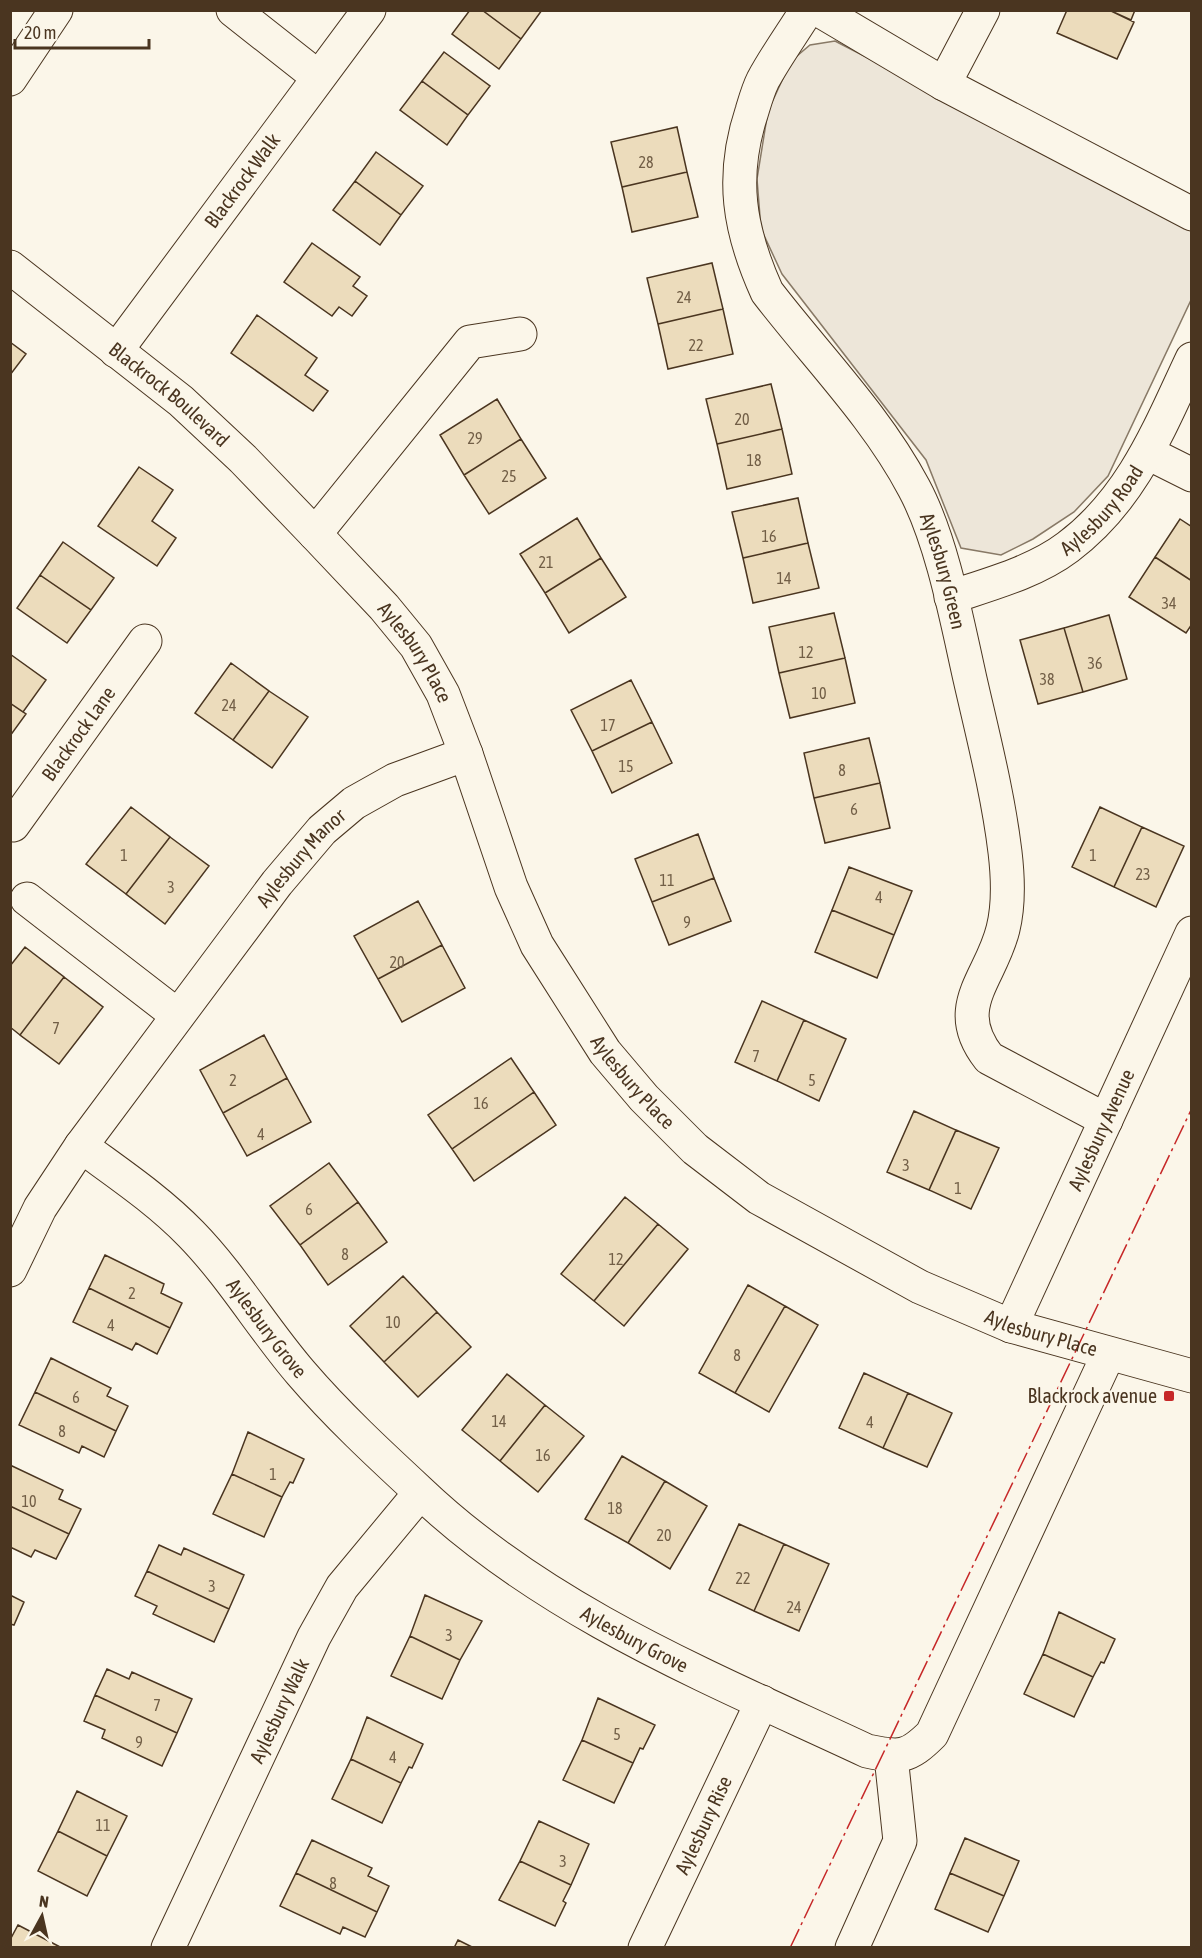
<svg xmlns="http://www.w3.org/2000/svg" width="1202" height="1958" font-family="'Asap Condensed',sans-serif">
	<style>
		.green { fill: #ede6d9; stroke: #887966; stroke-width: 1.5 }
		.building { fill: #ecdcbc; stroke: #4a3520; stroke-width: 1.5 }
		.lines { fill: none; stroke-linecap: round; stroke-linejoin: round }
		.minor-casing { stroke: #4a3520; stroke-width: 35 }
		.minor { stroke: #fbf6e9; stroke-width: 33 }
		.power { stroke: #c62828; stroke-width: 1.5; stroke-dasharray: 21 4.5 3 4.5; stroke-linecap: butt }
		.poi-dot { fill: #c62828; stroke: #fbf6e9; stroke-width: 2 }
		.labels { text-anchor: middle; stroke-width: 4.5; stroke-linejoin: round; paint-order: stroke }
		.number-label { font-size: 16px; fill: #725f47 }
		.street-label { font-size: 20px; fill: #4a3520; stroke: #fbf6e9 }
		.poi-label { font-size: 20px; fill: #4a3520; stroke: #fbf6e9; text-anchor: end }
	</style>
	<rect width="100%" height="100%" fill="#fbf6e9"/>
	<path class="green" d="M835,41L1189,223L1192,226L1191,300L1108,476L1074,512L1033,539L1001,555L961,548L926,460L782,274L761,229L757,179L768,111L791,61L810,45Z"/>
	<path class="building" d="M470,10H482L521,39L499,69L452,34Z
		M482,10H542L521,39Z
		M1067,10H1109L1134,22L1117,59L1057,33Z
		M1109,10H1135L1131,20Z
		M444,52L490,86L468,115L422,81Z
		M422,81L468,115L447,145L400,110Z
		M677,127L687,172L622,187L611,142Z
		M376,152L423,186L401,215L355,181Z
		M687,172L698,217L632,232L622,187Z
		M355,181L401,215L380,245L333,210Z
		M312,243L360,277L353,286L367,296L352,316L339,307L332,316L284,282Z
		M712,263L723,309L658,324L647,278Z
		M723,309L733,354L668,369L658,324Z
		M257,315L317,358L305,375L328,391L313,411L231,353Z
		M10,342L26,354L10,375Z
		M771,384L782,429L717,444L706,399Z
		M497,399L521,439L464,475L440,435Z
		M782,429L792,474L727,489L717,444Z
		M521,439L546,478L489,514L464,475Z
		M139,467L173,490L152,521L176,538L157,566L98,526Z
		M798,498L808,543L743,558L732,512Z
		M577,518L601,558L545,593L520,554Z
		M1180,519L1192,527V581L1155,557Z
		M63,542L114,578L91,610L40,575Z
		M808,543L819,588L753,603L743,558Z
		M1155,557L1192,581V624L1186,633L1129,597Z
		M601,558L626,597L569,633L545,593Z
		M40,575L91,610L67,643L17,608Z
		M834,613L845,658L779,673L769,627Z
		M1109,615L1127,679L1083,692L1064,628Z
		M1064,628L1083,692L1038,704L1020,640Z
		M10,654L46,680L23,712L10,703Z
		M845,658L855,703L790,718L779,673Z
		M231,663L269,691L233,740L195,713Z
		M631,680L652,722L592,751L571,710Z
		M269,691L308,717L272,768L233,740Z
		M10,703L26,714L10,736Z
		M652,722L672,763L612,793L592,751Z
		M869,738L880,783L814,798L804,753Z
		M880,783L890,828L825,843L814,798Z
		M131,807L170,837L126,894L86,864Z
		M1100,807L1142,827L1114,887L1072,867Z
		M1142,827L1184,846L1156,907L1114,887Z
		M698,834L714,878L652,902L635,859Z
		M170,837L209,866L165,924L126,894Z
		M849,867L912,891L894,935L832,910Z
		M714,878L731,921L669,945L652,902Z
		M418,901L442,945L378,979L354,936Z
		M832,910L894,935L877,978L815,952Z
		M442,945L465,988L402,1022L378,979Z
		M25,947L64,977L20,1035L10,1027V966Z
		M64,977L103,1007L59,1064L20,1035Z
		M762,1001L804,1020L777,1081L735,1062Z
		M804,1020L846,1039L819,1101L777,1081Z
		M264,1035L287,1078L223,1113L200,1070Z
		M511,1058L534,1092L452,1149L428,1115Z
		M287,1078L311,1122L247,1156L223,1113Z
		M534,1092L556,1125L474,1181L452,1149Z
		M914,1111L956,1130L929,1190L887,1172Z
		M956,1130L999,1148L971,1209L929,1190Z
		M329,1163L358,1202L300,1245L270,1206Z
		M625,1197L658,1224L594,1301L561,1274Z
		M358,1202L387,1242L328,1285L300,1245Z
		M658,1224L688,1249L624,1326L594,1301Z
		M105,1255L164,1284L161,1293L182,1303L170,1328L89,1288Z
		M403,1276L437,1312L384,1362L350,1326Z
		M748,1285L785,1306L735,1393L699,1373Z
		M89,1288L170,1328L157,1354L136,1343L132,1350L73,1322Z
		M785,1306L818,1325L769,1412L735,1393Z
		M437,1312L471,1347L418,1397L384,1362Z
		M51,1358L111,1388L107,1396L128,1406L116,1431L35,1392Z
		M864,1373L908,1393L883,1448L839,1428Z
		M507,1374L545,1405L500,1461L462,1430Z
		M35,1392L116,1431L104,1457L82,1446L79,1453L19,1425Z
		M908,1393L952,1413L927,1467L883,1448Z
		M545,1405L584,1436L538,1492L500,1461Z
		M248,1432L304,1459L293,1483L290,1482L282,1497L232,1474Z
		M622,1456L665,1481L628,1543L585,1519Z
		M10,1465L63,1490L59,1499L81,1509L69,1534L10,1506Z
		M232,1474L282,1497L264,1537L213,1514Z
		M665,1481L707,1506L670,1569L628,1543Z
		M10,1506L69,1534L56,1559L35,1550L31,1557L10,1547Z
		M739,1524L784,1544L754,1611L709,1590Z
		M784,1544L829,1564L799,1631L754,1611Z
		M159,1545L181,1555L184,1548L244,1575L229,1609L147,1571Z
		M147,1571L229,1609L214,1642L153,1614L157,1606L135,1596Z
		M10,1595L24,1602L14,1625L10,1624Z
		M425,1595L482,1621L460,1660L410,1636Z
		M1059,1612L1115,1639L1104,1663L1101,1662L1093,1677L1043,1654Z
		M410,1636L460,1660L442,1699L391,1676Z
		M1043,1654L1093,1677L1074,1717L1024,1694Z
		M107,1669L129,1679L132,1672L192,1699L177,1733L95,1695Z
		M95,1695L177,1733L162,1766L102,1738L105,1730L84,1721Z
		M598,1698L655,1725L643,1749L640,1748L633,1763L582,1740Z
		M367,1717L423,1744L412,1768L409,1767L401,1783L351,1759Z
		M582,1740L633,1763L614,1803L563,1780Z
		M351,1759L401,1783L382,1823L332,1799Z
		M77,1791L127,1816L107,1856L58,1831Z
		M539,1821L589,1844L571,1885L520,1861Z
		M58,1831L107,1856L87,1896L38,1871Z
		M965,1838L1019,1861L1004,1896L950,1873Z
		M312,1840L372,1868L368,1876L389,1886L377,1912L296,1873Z
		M520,1861L571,1885L563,1901L566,1903L555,1926L499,1900Z
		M296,1873L377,1912L365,1937L343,1927L340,1934L280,1906Z
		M950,1873L1004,1896L988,1932L935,1909Z
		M18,1925L62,1948H10V1940Z
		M458,1940L474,1948H454Z"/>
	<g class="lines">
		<defs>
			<g id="minor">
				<path d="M233,10L318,77"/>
				<path id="s1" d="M807,10C792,34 776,56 763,80C758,90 755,101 752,111C730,177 739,230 767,292C816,356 876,416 914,488C942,540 957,621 970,679C983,736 998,794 1005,852C1008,877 1009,905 1003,929C991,979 949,1007 989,1058L1106,1120"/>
				<path d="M819,10L944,84L1192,214"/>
				<path d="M10,79L56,10"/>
				<path d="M944,84L983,10"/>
				<path id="s2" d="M10,267L181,401L243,459L315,534L384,607L416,646L443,694L466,754L511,887L537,945L605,1052L644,1098L695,1149L759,1198L920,1287L1011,1326L1192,1376"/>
				<path id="s3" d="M116,351L369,10"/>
				<path d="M1148,453L1192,475"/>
				<path d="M315,534L470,342L520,334"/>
				<path id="s4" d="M951,597C990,584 1035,572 1068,547C1132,499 1159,429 1192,359"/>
				<path id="s5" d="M10,823L13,825L145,641"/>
				<path d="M27,899L177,1015"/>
				<path id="s6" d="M81,1146C119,1174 158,1200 191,1234C232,1276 263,1329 301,1373C337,1415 379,1454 419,1491C546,1612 711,1678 867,1751C900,1758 908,1758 932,1734L1108,1355"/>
				<path id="s7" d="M10,1270L40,1208L81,1146L277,883L322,830L354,803L395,780L466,754"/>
				<path id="s8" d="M1011,1326L1192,933"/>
				<path id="s9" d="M168,1948L314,1637L342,1587L420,1493"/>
				<path id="s10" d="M645,1948L762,1702"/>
				<path d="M852,1948L900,1841L891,1756"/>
			</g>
		</defs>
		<use href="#minor" class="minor-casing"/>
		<use href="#minor" class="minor"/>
		<path class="power" d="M790,1948L1192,1108"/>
	</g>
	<rect class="poi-dot" x="1163" y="1390" width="12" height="12" rx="3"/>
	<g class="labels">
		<g class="number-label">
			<text x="646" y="168">28</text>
			<text x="684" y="303">24</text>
			<text x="696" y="351">22</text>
			<text x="742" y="425">20</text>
			<text x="475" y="444">29</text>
			<text x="754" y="466">18</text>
			<text x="509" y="482">25</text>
			<text x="769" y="542">16</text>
			<text x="546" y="568">21</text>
			<text x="784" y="584">14</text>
			<text x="1169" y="609">34</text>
			<text x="806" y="658">12</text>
			<text x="1095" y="669">36</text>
			<text x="1047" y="685">38</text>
			<text x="819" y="699">10</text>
			<text x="229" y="711">24</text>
			<text x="608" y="731">17</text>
			<text x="626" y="772">15</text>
			<text x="842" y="776">8</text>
			<text x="854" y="815">6</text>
			<text x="124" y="861">1</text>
			<text x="1093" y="861">1</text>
			<text x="1143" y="880">23</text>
			<text x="667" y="886">11</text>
			<text x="171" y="893">3</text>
			<text x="879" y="903">4</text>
			<text x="687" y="928">9</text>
			<text x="397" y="968">20</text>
			<text x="56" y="1034">7</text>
			<text x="756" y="1062">7</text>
			<text x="233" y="1086">2</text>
			<text x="812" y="1086">5</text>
			<text x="481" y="1109">16</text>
			<text x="261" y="1140">4</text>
			<text x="906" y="1171">3</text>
			<text x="958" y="1194">1</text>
			<text x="309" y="1215">6</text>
			<text x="345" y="1260">8</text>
			<text x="616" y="1265">12</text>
			<text x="132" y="1299">2</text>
			<text x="393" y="1328">10</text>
			<text x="111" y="1331">4</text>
			<text x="737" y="1361">8</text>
			<text x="76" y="1403">6</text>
			<text x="499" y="1427">14</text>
			<text x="870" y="1428">4</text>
			<text x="62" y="1437">8</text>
			<text x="543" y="1461">16</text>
			<text x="273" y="1480">1</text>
			<text x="29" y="1507">10</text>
			<text x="615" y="1514">18</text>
			<text x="664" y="1541">20</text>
			<text x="743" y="1584">22</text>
			<text x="212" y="1592">3</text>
			<text x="794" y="1613">24</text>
			<text x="449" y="1641">3</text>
			<text x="157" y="1711">7</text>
			<text x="617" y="1740">5</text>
			<text x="139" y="1748">9</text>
			<text x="393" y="1763">4</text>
			<text x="103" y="1831">11</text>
			<text x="563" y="1867">3</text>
			<text x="333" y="1889">8</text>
		</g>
		<g class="street-label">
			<text dy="7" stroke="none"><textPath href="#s3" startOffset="212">Blackrock Walk</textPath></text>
			<text dy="7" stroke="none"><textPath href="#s2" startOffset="204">Blackrock Boulevard</textPath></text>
			<text dy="7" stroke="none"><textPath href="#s4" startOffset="178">Aylesbury Road</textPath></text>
			<text dy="7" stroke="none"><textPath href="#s1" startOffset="636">Aylesbury Green</textPath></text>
			<text dy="7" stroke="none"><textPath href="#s2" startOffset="562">Aylesbury Place</textPath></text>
			<text dy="7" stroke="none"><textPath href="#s5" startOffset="116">Blackrock Lane</textPath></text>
			<text dy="7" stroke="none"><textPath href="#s7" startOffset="506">Aylesbury Manor</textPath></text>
			<text dy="7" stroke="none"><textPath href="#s2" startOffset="1048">Aylesbury Place</textPath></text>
			<text dy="7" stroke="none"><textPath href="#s8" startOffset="216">Aylesbury Avenue</textPath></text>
			<text dy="7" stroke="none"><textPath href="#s6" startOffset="262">Aylesbury Grove</textPath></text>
			<text dy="7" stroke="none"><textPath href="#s2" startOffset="1534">Aylesbury Place</textPath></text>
			<text dy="7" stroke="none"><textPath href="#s6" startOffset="748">Aylesbury Grove</textPath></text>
			<text dy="7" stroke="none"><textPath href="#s9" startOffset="262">Aylesbury Walk</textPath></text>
			<text dy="7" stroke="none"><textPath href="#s10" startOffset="136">Aylesbury Rise</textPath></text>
		</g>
		<g class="poi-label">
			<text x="1157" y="1403">Blackrock avenue</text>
		</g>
	</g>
	<rect width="1202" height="1958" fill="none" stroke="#4a3520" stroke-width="24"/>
	<g transform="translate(42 1916) rotate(8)" stroke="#fbf6e9" stroke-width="4.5" paint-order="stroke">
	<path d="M0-4.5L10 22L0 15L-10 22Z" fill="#4a3520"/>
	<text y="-9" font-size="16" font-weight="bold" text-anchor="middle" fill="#4a3520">N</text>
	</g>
	<path d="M15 39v9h134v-9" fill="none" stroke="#4a3520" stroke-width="3"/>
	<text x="24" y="39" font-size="18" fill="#4a3520" stroke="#fbf6e9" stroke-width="4.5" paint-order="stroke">20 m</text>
</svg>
